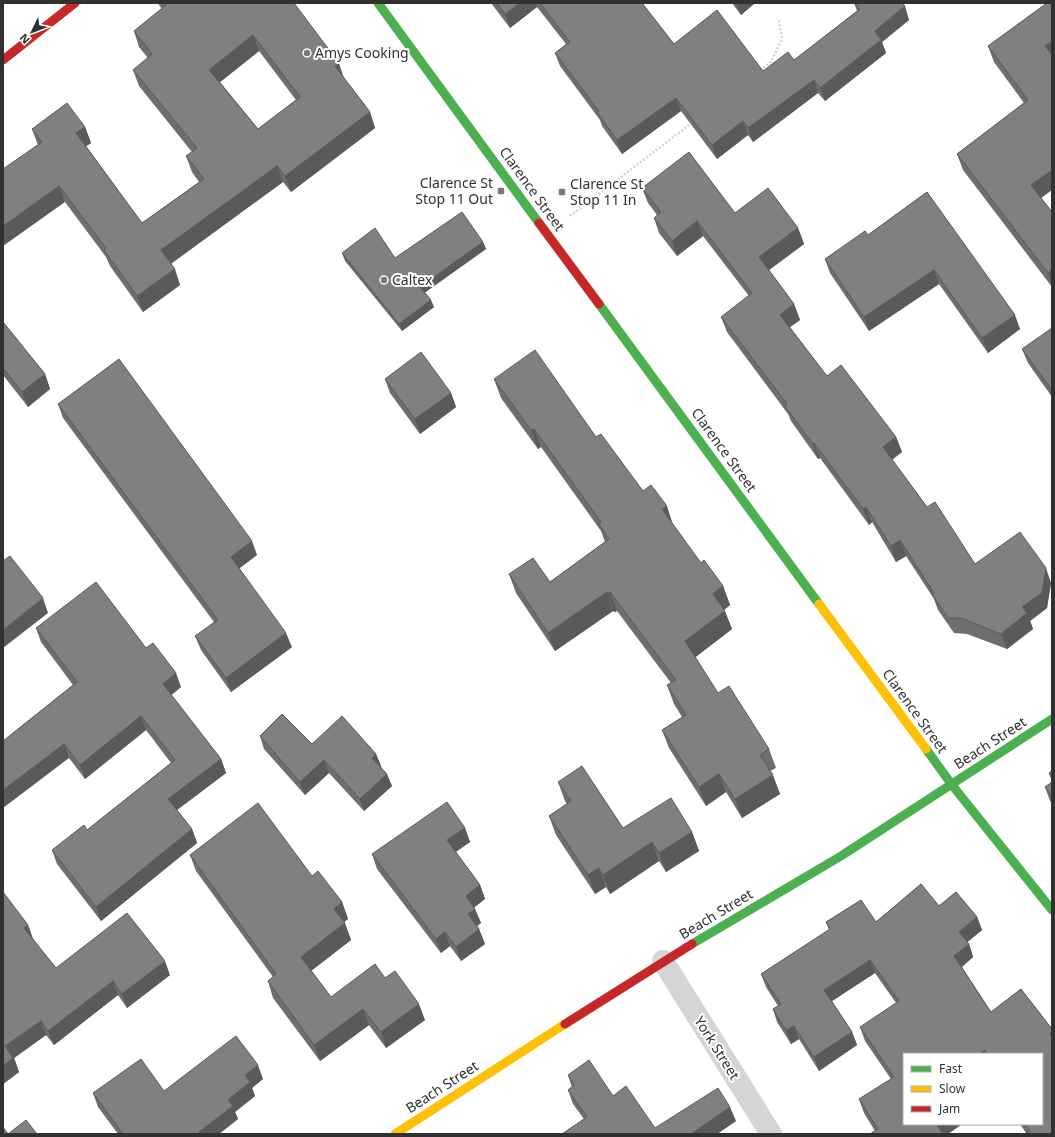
<svg xmlns="http://www.w3.org/2000/svg" width="1055" height="1137" font-family="'Noto Sans',sans-serif">
	<style>
		.lines { fill: none; stroke-linecap: round; stroke-linejoin: round }
		.path { stroke: #d4d4d4; stroke-width: 2.5; stroke-dasharray: 2 2; stroke-linecap: butt }
		.street { stroke: #d5d5d5; stroke-width: 22 }
		.fast { stroke: #4caf50; stroke-width: 9 }
		.slow { stroke: #ffc107; stroke-width: 9 }
		.jam { stroke: #c62828; stroke-width: 9 }
		.wall { fill: #6e6e6e; fill-rule: evenodd }
		.shaded-wall { fill: #5a5a5a }
		.building { fill: #808080; stroke: #5a5a5a; fill-rule: evenodd }
		.poi-dot { fill: #797979; stroke: #fff; stroke-width: 1.5 }
		.labels { text-anchor: middle; stroke-width: 4; stroke-linejoin: round; paint-order: stroke }
		.poi-label { font-size: 14px; fill: #313131; stroke: #fff; text-anchor: start }
		.street-label { font-size: 14px; fill: #313131; stroke: #fff }
	</style>
	<rect width="100%" height="100%" fill="#fff"/>
	<g class="lines">
		<path class="path" d="M760,70L771,62L782,39L779,20
			M570,216L693,122"/>
		<path class="street" d="M663,961L771,1134"/>
		<path class="fast" d="M378,3L539,223
			M599,304L819,604
			M926,749L952,785L1052,910
			M692,944L841,856L1052,719"/>
		<path class="slow" d="M819,604L926,749
			M395,1134L565,1024"/>
		<path class="jam" d="M3,60L75,3
			M539,223L599,304
			M565,1024L692,944"/>
	</g>
	<path class="wall" d="M158,3H294L344,79L370,112L375,128L291,192L283,182L171,264L180,285L143,312L110,266L106,257L65,202L38,145L32,129L85,127L91,143L86,146L142,223L199,182L192,172L186,156L192,152L139,86L133,70L148,58L139,47L134,31L162,9L159,5ZM259,51L296,100L258,129L220,82Z
		M491,3H642L674,44L763,71L794,60L857,11L854,3H902L909,20L882,42L886,53L825,101L818,93L753,142L748,135L717,159L681,111L622,154L602,126L600,120L560,66L555,53L566,44L537,7L510,28Z
		M732,3H755L741,15Z
		M1047,3L1041,198L1052,212V287L963,170L957,154L1024,103L994,62L988,46Z
		M642,188L735,213L798,228L804,244L769,270L794,304L800,320L790,327L827,376L896,437L902,452L892,460L927,507L975,564L1051,583L1047,608L1030,621L1033,629L1007,649L967,634L954,633L938,610L934,599L906,556L896,562L872,522L869,525L820,458L818,459L791,421L788,414L727,332L721,317L749,296L703,236L677,256L659,233L654,218L657,215L648,203Z
		M927,192L1020,329L988,353L939,284L869,331L830,273L825,259L868,235Z
		M483,242L486,249L425,292L434,307L402,331L345,261L342,253L395,258Z
		M3,322L45,374L50,389L28,407L3,375Z
		M1052,328V397L1028,363L1022,349Z
		M385,379L451,393L456,407L420,434L390,393Z
		M494,379L596,437L643,491L673,525L701,563L723,586L730,605L724,610L732,629L695,657L718,693L769,749L776,768L770,771L780,794L742,818L726,792L706,806L669,748L662,730L682,717L674,704L667,685L671,683L617,611L614,612L613,611L555,651L516,593L509,574L550,582L605,542L601,531L541,447L538,449L501,398Z
		M58,404L257,555L239,568L292,647L231,692L201,650L195,636L214,622L63,418Z
		M36,628L146,648L181,687L171,695L221,759L226,773L177,810L192,829L197,843L101,921L57,864L52,850L87,830L171,763L146,730L85,779L69,758L13,733L73,685L41,642Z
		M260,736L376,754L381,766V767L392,786L364,811L329,773L305,795L264,749Z
		M1052,771V803L1050,801L1045,787L1052,782L1049,773Z
		M558,782L623,828L692,832L699,851L666,872L659,861L610,894L606,887L595,894L556,835L549,816L567,804L565,801Z
		M465,828L470,842L456,852L480,885L485,899L474,907L481,923L477,926L479,929L485,944L461,961L450,946L441,953L377,869L372,854Z
		M190,855L312,876L342,902L348,919L344,922L351,940L311,971L331,997L385,978L425,1020L386,1048L369,1025L320,1061L273,998L268,981L273,977L196,871Z
		M921,884L939,906L956,892L977,917L982,930L967,942L969,944L973,957L962,967L991,1012L1021,989L1052,1029V1134H1025L1026,1133L1020,1124H1042V1054H904V1124H962L948,1134H870L875,1131L864,1113L859,1099L891,1079L865,1041L860,1027L896,1003L875,973L832,1001L852,1032L857,1045L819,1071L799,1039L791,1044L777,1022L773,1009L778,1006L766,987L761,974L829,930L826,922L861,900L876,922Z
		M28,925L33,939L56,968L170,975L127,1008L118,995L54,1045L46,1035L14,1058L19,1072L3,1084Z
		M568,1075L613,1096L655,1128L736,1121L717,1134H562L584,1119L573,1104L568,1090L572,1087Z
		M263,1079L252,1088L255,1096L235,1112L238,1119L219,1134H118L98,1107L93,1093L164,1091Z"/>
	<path class="shaded-wall" d="M520,3H536L537,7L510,28L505,14Z
		M736,3H755L741,15Z
		M905,6L909,20L882,42L886,53L825,101L820,88L875,31Z
		M253,35L259,51L215,86L209,70Z
		M1052,41V61L1045,46Z
		M339,63L344,79L335,66Z
		M814,80L818,93L753,142L748,128Z
		M676,98L681,111L622,154L617,140Z
		M370,112L375,128L291,192L285,176Z
		M743,121L748,135L717,159L712,145Z
		M85,127L91,143L82,149L76,133Z
		M277,166L283,182L167,266L161,250Z
		M1052,170V190L1037,201L1031,185Z
		M59,186L65,202L3,246V226Z
		M697,221L703,236L677,256L672,241Z
		M798,228L804,244L765,273L759,257Z
		M483,242L486,249L423,294L420,287Z
		M175,269L180,285L143,312L137,296Z
		M934,270L939,284L869,331L864,317Z
		M1052,270V285L1048,273Z
		M431,300L434,307L402,331L399,324Z
		M794,304L800,320L786,330L780,315Z
		M1015,315L1020,329L988,353L982,338Z
		M45,374L50,389L28,407L22,392Z
		M451,393L456,407L420,434L415,419Z
		M534,429L541,447L538,449L531,430Z
		M896,437L902,452L888,462L883,447Z
		M814,443L820,458L818,459L813,444Z
		M667,506L673,525L662,509Z
		M866,507L872,522L869,525L863,509Z
		M900,540L906,556L896,562L891,546Z
		M252,541L257,555L236,571L231,557Z
		M1046,568L1051,583L1047,608L1030,621L1033,629L1007,649L1001,634L1022,607Z
		M723,586L730,605L720,613L713,594Z
		M607,592L613,611L555,651L548,633Z
		M610,592L617,611L614,612L608,594Z
		M43,598L48,613L3,648V630Z
		M725,611L732,629L692,660L685,641Z
		M286,633L292,647L231,692L226,678Z
		M176,673L181,687L168,698L163,684Z
		M141,716L146,730L85,779L80,765Z
		M64,744L69,758L3,808V790Z
		M376,754L381,766L377,770L372,758Z
		M221,759L226,773L173,813L168,799Z
		M324,760L329,773L305,795L300,782Z
		M387,774L392,786L364,811L360,799Z
		M719,774L726,792L706,806L699,787Z
		M773,775L780,794L742,818L735,799Z
		M465,828L470,842L452,854L447,840Z
		M192,829L197,843L101,921L96,907Z
		M692,832L699,851L666,872L659,853Z
		M652,842L659,861L610,894L603,875Z
		M599,868L606,887L595,894L588,875Z
		M480,885L485,899L471,910L466,896Z
		M342,902L348,919L340,925L334,909Z
		M475,909L481,923L474,928L468,914Z
		M977,917L982,930L964,945L959,932Z
		M345,923L351,940L307,974L301,957Z
		M28,925L33,939L29,942L24,928Z
		M479,929L485,944L461,961L456,947Z
		M445,932L450,946L441,953L436,939Z
		M969,944L973,957L959,969L954,956Z
		M870,960L875,973L829,1003L824,990Z
		M165,961L170,975L127,1008L122,994Z
		M113,981L118,995L54,1045L48,1031Z
		M419,1004L425,1020L386,1048L381,1032Z
		M363,1009L369,1025L320,1061L314,1045Z
		M41,1021L46,1035L14,1058L19,1072L3,1084V1066L5,1046Z
		M794,1026L799,1039L791,1044L786,1030Z
		M852,1032L857,1045L819,1071L814,1057Z
		M985,1050L986,1054H979Z
		M258,1065L263,1079L252,1088L255,1096L235,1112L238,1119L219,1134H200L199,1132L228,1100L245,1075Z
		M730,1107L736,1121L717,1134H691Z
		M938,1124H962L948,1134H940L937,1125Z"/>
	<path class="building" d="M164,3H294L339,63L335,66L370,112L285,176L277,166L161,250L175,269L137,296L104,250L106,248L59,186L3,226V169L42,142L32,129L67,103L85,127L76,133L142,223L204,179L186,156L197,148L133,70L152,54L134,31L166,5ZM253,35L300,97L258,129L209,70Z
		M497,3H520L505,14Z
		M540,3H642L674,44L717,10L763,71L788,52L794,60L860,9L855,3H902L905,6L875,31L881,40L820,88L814,80L748,128L743,121L712,145L676,98L617,140L597,112L599,111L555,53L570,42Z
		M1047,3H1052V41L1045,46L1052,55V170L1031,185L1052,212V270L1048,273L957,154L1028,100L988,46Z
		M689,152L735,213L768,188L798,228L759,257L794,304L780,315L827,376L841,365L896,437L883,447L927,507L935,502L975,564L1020,532L1046,568L1042,593L1022,607L1027,613L1001,634L961,618H948L932,594L934,593L900,540L891,546L866,507L863,509L814,443L813,444L785,406L787,404L721,317L752,293L697,221L672,241L654,218L661,212L642,188Z
		M927,192L1015,315L982,338L934,270L864,317L825,259L865,231L868,235Z
		M462,212L483,242L420,287L431,300L399,324L342,253L375,228L395,258Z
		M3,322L45,374L22,392L3,368Z
		M1052,328V390L1022,349Z
		M535,350L596,437L601,434L643,491L651,485L667,506L662,509L701,563L704,560L723,586L713,594L725,611L685,641L718,693L729,686L769,749L760,755L773,775L735,799L719,774L699,787L662,730L686,715L667,685L676,680L610,592L608,594L607,592L548,633L509,574L533,558L550,582L609,539L599,524L601,522L534,429L531,430L494,379Z
		M421,352L451,393L415,419L385,379Z
		M119,359L252,541L231,557L286,633L226,678L195,636L218,620L58,404Z
		M10,556L43,598L3,630V561Z
		M96,582L146,648L153,643L176,673L163,684L221,759L168,799L192,829L96,907L52,850L84,825L87,830L175,760L141,716L80,765L64,744L3,790V741L13,733L77,682L36,628Z
		M282,714L312,744L342,716L376,754L372,758L387,774L360,799L324,760L300,782L260,736Z
		M582,766L623,828L671,798L692,832L659,853L652,842L603,875L599,868L588,875L549,816L571,801L558,782Z
		M1052,771V778L1049,773Z
		M1052,782V796L1045,787Z
		M447,802L465,828L447,840L480,885L466,896L475,909L468,914L479,929L456,947L445,932L436,939L372,854Z
		M258,803L312,876L318,871L342,902L334,909L345,923L301,957L331,997L375,964L385,978L395,971L419,1004L381,1032L363,1009L314,1045L268,981L276,974L190,855Z
		M921,884L939,906L956,892L977,917L959,932L969,944L954,956L991,1012L1021,989L1052,1029V1033L1050,1034L1052,1037V1134H1025L1030,1131L1024,1124H1042V1054H988L985,1050L979,1054H904V1124H938L937,1125L943,1134H870L878,1129L859,1099L894,1077L860,1027L899,1001L870,960L824,990L852,1032L814,1057L794,1026L786,1030L773,1009L781,1004L761,974L830,929L826,922L861,900L876,922Z
		M3,892L28,925L24,928L56,968L127,913L165,961L122,994L113,981L48,1031L41,1021L5,1046L13,1058L3,1066Z
		M236,1036L258,1065L245,1075L250,1082L228,1100L233,1106L199,1132L201,1134H123L93,1093L141,1059L164,1091Z
		M589,1060L613,1096L626,1086L655,1128L718,1088L730,1107L691,1134H562L587,1117L568,1090L574,1085L568,1075Z
		M26,1120L37,1134H3V1127L8,1134Z"/>
	<g class="poi-dot">
		<circle cx="307" cy="53" r="4"/>
		<rect x="497" y="187" width="8" height="8" rx="2"/>
		<rect x="558" y="188" width="8" height="8" rx="2"/>
		<circle cx="384" cy="280" r="4"/>
	</g>
	<g class="labels">
		<g class="poi-label">
			<text x="315" y="58">Amys Cooking</text>
			<text x="493" y="188" text-anchor="end">Clarence St<tspan x="493" dy="16">Stop 11 Out</tspan></text>
			<text x="570" y="189">Clarence St<tspan x="570" dy="16">Stop 11 In</tspan></text>
			<text x="392" y="285">Caltex</text>
		</g>
		<g class="street-label">
			<text transform="translate(532 189) rotate(54)" y="5">Clarence Street</text>
			<text transform="translate(724 450) rotate(54)" y="5">Clarence Street</text>
			<text transform="translate(915 711) rotate(54)" y="5">Clarence Street</text>
			<text transform="translate(990 743) rotate(-33)" y="5">Beach Street</text>
			<text transform="translate(716 914) rotate(-31)" y="5">Beach Street</text>
			<text transform="translate(717 1048) rotate(58)" y="5">York Street</text>
			<text transform="translate(442 1087) rotate(-33)" y="5">Beach Street</text>
		</g>
	</g>
	<rect width="1055" height="1137" fill="none" stroke="#313131" stroke-width="8"/>
	<rect x="903" y="1053" width="140" height="72" fill="#ffffff" stroke="#adadad"/>
	<rect x="911" y="1066" width="20" height="6" fill="#4caf50" stroke="#adadad"/>
	<text x="939" y="1073" font-size="12" fill="#313131">Fast</text>
	<rect x="911" y="1086" width="20" height="6" fill="#ffc107" stroke="#adadad"/>
	<text x="939" y="1093" font-size="12" fill="#313131">Slow</text>
	<rect x="911" y="1106" width="20" height="6" fill="#c62828" stroke="#adadad"/>
	<text x="939" y="1113" font-size="12" fill="#313131">Jam</text>
	<g transform="translate(32 32) rotate(227)" stroke="#ffffff" stroke-width="3" paint-order="stroke">
	<path d="M0-3L7 15L0 10L-7 15Z" fill="#313131"/>
	<text y="-6" font-size="11" font-weight="bold" text-anchor="middle" fill="#313131">N</text>
	</g>
</svg>
